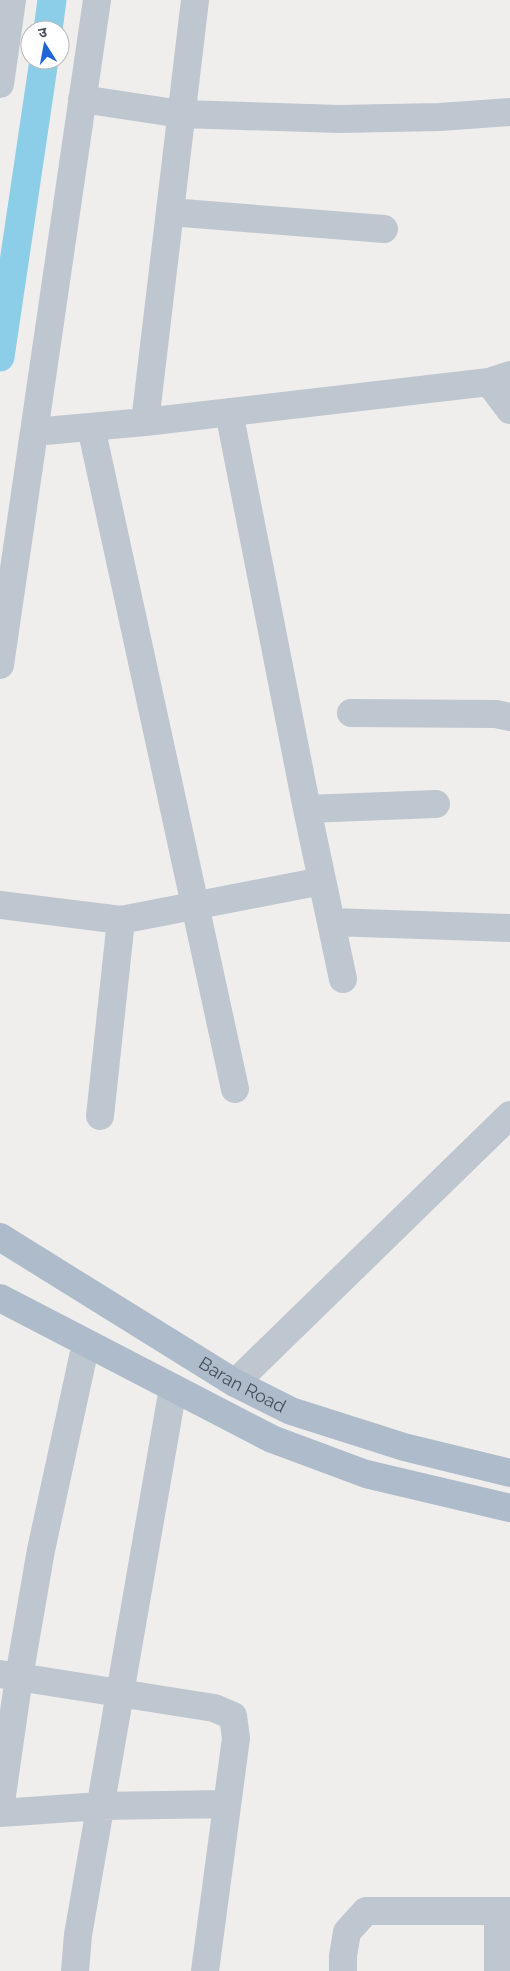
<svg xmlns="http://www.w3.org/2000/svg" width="510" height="1971" font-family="Raleway,'Noto Sans Devanagari',sans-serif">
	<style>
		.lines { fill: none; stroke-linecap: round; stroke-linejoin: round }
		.canal { stroke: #8ccee7; stroke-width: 29 }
		.minor { stroke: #bec6cf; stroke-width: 28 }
		.major { stroke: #aebbcb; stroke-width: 28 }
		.labels { text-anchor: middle; stroke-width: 4; stroke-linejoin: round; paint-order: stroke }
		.street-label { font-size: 18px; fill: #464f59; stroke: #fff }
	</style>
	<rect width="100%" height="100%" fill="#f0eded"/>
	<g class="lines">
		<path class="canal" d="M48,30L52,0
			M0,357L44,60"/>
		<path class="minor" d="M0,84L12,0
			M82,99L181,114L339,119L440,117L510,112
			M170,212L384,229
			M489,382L510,410
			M229,412L307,809L343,979
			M145,422L195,0
			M91,427L235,1089
			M34,432L145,422L489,382L510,375
			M0,665L97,0
			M351,713L496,714L510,717
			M307,809L436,804
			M0,905L121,920L322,881
			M331,922L510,928
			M100,1116L121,920
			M235,1383L510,1115
			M0,1674L214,1708L233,1716L236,1738L205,1971
			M0,1809L19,1677L41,1550L86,1343
			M0,1813L100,1806L227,1804
			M75,1971L78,1935L173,1388
			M343,1971V1956L347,1932L366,1911H510
			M498,1971V1911"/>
		<g class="major">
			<path id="s1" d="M0,1237L235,1383L291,1411L404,1447L510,1473"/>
			<path d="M0,1298L272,1439L366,1474L510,1508"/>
		</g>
	</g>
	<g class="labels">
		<g class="street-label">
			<text dy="6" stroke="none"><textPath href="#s1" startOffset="284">Baran Road</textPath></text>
		</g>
	</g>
	<g transform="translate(45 45) rotate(349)"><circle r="24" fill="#ffffff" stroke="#b5b9bd"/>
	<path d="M0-4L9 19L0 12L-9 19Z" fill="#2164d5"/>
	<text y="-8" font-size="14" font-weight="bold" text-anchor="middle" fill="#464f59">उ</text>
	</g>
</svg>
